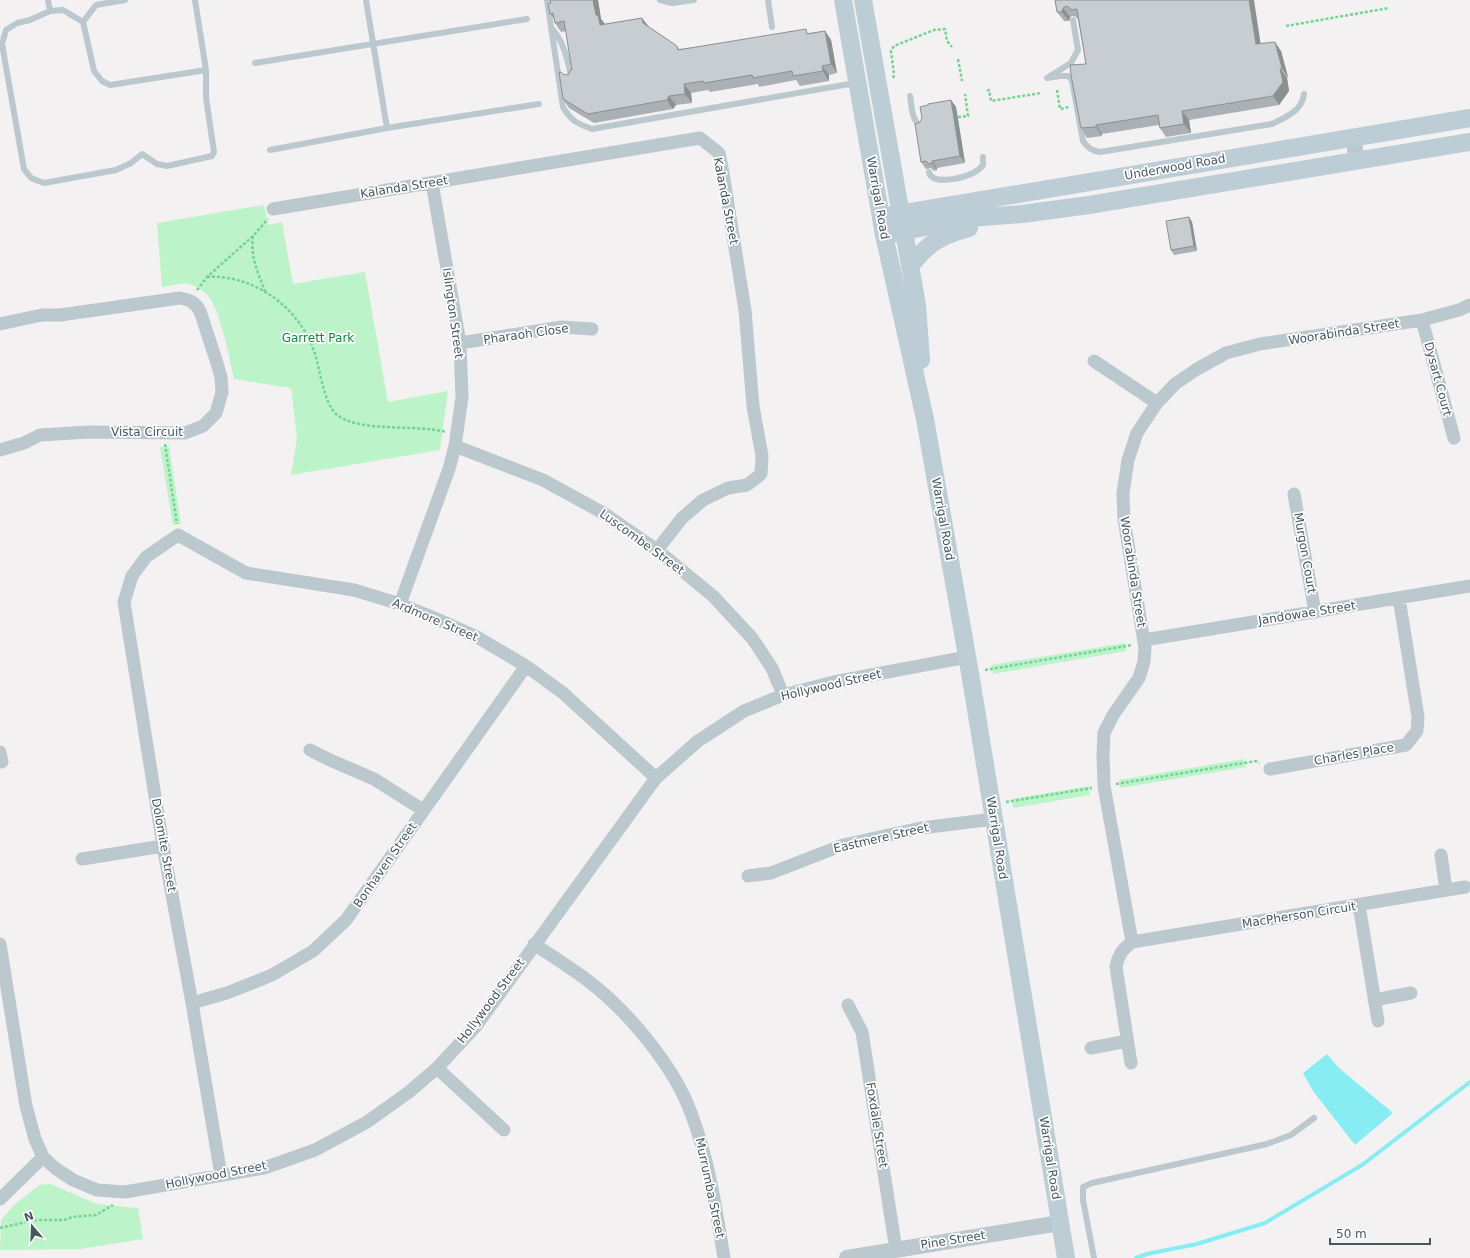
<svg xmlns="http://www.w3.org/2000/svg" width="1470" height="1258" font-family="'DejaVu Sans',sans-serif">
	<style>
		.green { fill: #bdf3c9 }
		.water { fill: #87edf3 }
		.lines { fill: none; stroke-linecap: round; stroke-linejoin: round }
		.stream { stroke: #87edf3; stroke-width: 4 }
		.path { stroke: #72d494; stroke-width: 2.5; stroke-dasharray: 3 2; stroke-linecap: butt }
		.service { stroke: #bbc8ce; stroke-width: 6 }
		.minor { stroke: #bbc8ce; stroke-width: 13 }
		.tertiary { stroke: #bbc8ce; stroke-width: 16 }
		.secondary { stroke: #bdcdd6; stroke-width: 18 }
		.wall { fill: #abb0b4 }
		.shaded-wall { fill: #8b9092 }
		.building { fill: #c7cdd1; stroke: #8b9092 }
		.labels { text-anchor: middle; stroke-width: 3.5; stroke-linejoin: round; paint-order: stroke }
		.street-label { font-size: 12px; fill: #475860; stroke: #fff }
		.park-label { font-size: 12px; fill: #11883a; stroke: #fff }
	</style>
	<rect width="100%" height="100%" fill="#f3f1f1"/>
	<path class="green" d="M264,205L268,225L282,222L293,284L365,272L388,402L448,391L440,450L291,475L297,438L291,388L234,379C230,359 220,310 208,296C203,290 197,286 190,284C181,282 171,286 162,287L157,223Z
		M169,446L181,524L173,525L160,447Z
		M1125,643L1126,651L993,674L991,665Z
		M1244,759L1246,767L1120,788L1119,780Z
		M1089,786L1090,795L1013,808L1012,799Z
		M50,1184L97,1204L138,1208L143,1239L80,1249L0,1250L1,1220L13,1206L39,1185Z"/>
	<path class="water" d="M1327,1054L1339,1068L1393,1113L1355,1145L1313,1091L1303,1073Z"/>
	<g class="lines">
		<path class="stream" d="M1136,1258L1147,1254L1197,1244L1265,1223L1362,1165L1470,1082"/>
		<path class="path" d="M1286,26L1389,8
			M958,59L962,81
			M893,78L894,75L891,51L894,46L934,30L945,29L947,41L952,47
			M1057,90L1060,109L1069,107
			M987,91L989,90L991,101L1041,93
			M958,117L968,116L965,94
			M253,236C250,256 258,273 265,291
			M207,277C255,274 301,309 315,354C320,370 324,403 336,414C357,433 417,424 446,432
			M197,290L207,277L253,236L268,219
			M165,444L177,524
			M985,670L1132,645
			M1116,784L1256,761L1259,763
			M1006,802L1092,788
			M0,1228L35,1220H64L72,1217L96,1215L113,1205"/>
		<path class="service" d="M48,0L50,11
			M195,0L206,70V98L214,152L212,156L167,166L157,164L142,154L131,163L116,170L44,183L31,178L24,169L2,44L6,30L17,23L30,20L50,11L63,10L83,22L94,71L102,81L110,85L206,70
			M366,0L387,128
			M547,0L563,107C571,121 578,124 592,129L855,83
			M660,0L672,3L694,0
			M768,0L772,27
			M83,22L96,5L125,0
			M553,30C564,43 568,60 571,77
			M255,63L527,19
			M1050,76L1071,63L1078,50L1073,20
			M1047,78L1060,76H1068L1072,80L1083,141C1088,148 1092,151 1100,152L1272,124C1286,117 1302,111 1304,94
			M910,96C912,105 911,121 921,126
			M270,150L387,128L539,104
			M929,172C932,186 963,178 973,173C977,171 980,169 983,165V157
			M1094,1258L1083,1200V1187L1092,1183L1267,1144L1291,1135L1314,1118"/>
		<path class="minor" d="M273,209L700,138L719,153L722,167L745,310L753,406L762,456L761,474L747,485L728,488L703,500L682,518L657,550
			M1422,320L1454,438
			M0,324L42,315H60L180,298C190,300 195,302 200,311L216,360L221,377L222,392L216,413L203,426L185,433L89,432L40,435L24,443L0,450
			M460,343L562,327L592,329
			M1094,361L1157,403
			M455,446L543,480L605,514L657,550L713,596L752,638L772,668L783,695
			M1294,494L1315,612
			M400,604L449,469L455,446L462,397L460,343L432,183
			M1144,640L1470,586
			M310,750L330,760L374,779L423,810
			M0,752L2,762
			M1270,769L1406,745L1417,731L1418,717L1399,598
			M1441,855L1446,890
			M82,859L163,846
			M748,876L771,873L843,845L921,828L994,819
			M1359,905L1378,1021
			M1132,942L1465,887
			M0,944L26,1106L35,1139L43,1157L55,1168L73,1180L97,1190L125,1192L264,1168L315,1150L367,1122L409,1092L437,1068L476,1026L656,778L698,741L744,711L783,695L834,682L967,657
			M534,944C552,956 570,967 587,980C627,1010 674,1066 691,1113C709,1160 716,1209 724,1258
			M1374,1000L1411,993
			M192,1003L227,993L272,975L313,951L346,920L526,666
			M848,1005L862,1032L896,1250
			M1091,1048L1127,1041
			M1131,1063L1116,967C1118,955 1123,949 1132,942L1104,786L1103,755L1104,733L1113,715L1139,678L1144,662L1145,648L1124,519L1123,493L1128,460L1137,433L1157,403L1175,384L1197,369L1226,353L1260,344L1422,320L1459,310L1470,305
			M437,1068L504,1130
			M221,1175L192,1003L163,846L124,602L132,576L146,557L178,535L246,573L354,590L400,604L439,620L477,637L526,666L563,693L656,778
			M0,1199L43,1157"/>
		<path class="tertiary" d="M1353,137L1357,161
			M847,1258L1060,1223"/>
		<path class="secondary" d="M843,0L884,235L925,419L970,673L1066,1258
			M863,0L917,305L921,360
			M881,217L1470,118
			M884,235L971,218L1022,214L1089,205L1470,142
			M910,267C927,243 942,235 969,228"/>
	</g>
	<path class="wall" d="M550,0H598L601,19L605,24L642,18L648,27L677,46L679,49L809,33L825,31L831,40L837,73L829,75V81L800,86L796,80L759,87L758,84L710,92L708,90L691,93L692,103L676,105L673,109L594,123L569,108L563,99V74L566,75L569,74L572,70L566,31L561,32L555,23L554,19L550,14L551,3Z
		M1055,0L1261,44L1281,51L1288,77L1287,78L1289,91L1279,105L1189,120L1191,133L1166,137L1160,128L1159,125L1102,134V136L1087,138L1081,128L1086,64L1078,19H1077L1076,17L1073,16L1070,17L1069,21H1064L1057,12Z
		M951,100L956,107L965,163L937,168V170L934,171L931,168L926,169L921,162L920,122Z
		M1189,217L1192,222L1197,251L1174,255L1171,250Z"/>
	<path class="shaded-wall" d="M593,0H598L601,19L605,24L600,25L596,15Z
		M1249,0H1254L1262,53L1256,44Z
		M1063,8L1070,17L1069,21L1062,12Z
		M642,18L649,27L643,23Z
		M825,31L831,40L837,73L831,64Z
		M1275,42L1281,51L1288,77L1282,68Z
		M822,66L829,75V81L823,71Z
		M1280,69L1287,78L1289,91L1279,105L1273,96Z
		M684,84L691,93L692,103L685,94Z
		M669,96L676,105L673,109L667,100Z
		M951,100L956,107L965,163L960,156Z
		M1182,111L1189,120L1191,133L1184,124Z
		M1096,125L1102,134V136L1096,127Z
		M932,161L937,168V170L932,163Z
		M1189,217L1192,222L1197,251L1194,246Z"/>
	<path class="building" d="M550,0H593L596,15H598L600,25L642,18L643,23L677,46L678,50L806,29L807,34L825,31L831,64L822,66L823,71L793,76L792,71L753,78L752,75L704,83L703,81L684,84L685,94L669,96L667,100L588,114L563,99L559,72H561L563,74L566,75L569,74L570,70H572L564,21L555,23L553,13L550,14L548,4L551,3Z
		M1055,0H1249L1256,44L1275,42L1282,68L1280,69L1283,82L1273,96L1182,111L1184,124L1160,128L1158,115L1096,125V127L1081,128L1071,75L1070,65L1086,64L1077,9L1071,10L1070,8L1066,6L1063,8L1062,12H1057Z
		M951,100L960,156L932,161V163L929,164L926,161L921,162L915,124L920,122L922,118L920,107L928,105V104Z
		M1189,217L1194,246L1171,250L1166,221Z"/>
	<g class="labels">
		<g class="street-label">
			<text transform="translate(1175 167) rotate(-10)" y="4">Underwood Road</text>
			<text transform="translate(404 187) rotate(-9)" y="4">Kalanda Street</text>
			<text transform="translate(878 198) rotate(80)" y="4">Warrigal Road</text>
			<text transform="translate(726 201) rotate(79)" y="4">Kalanda Street</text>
			<text transform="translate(453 313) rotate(82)" y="4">Islington Street</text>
			<text transform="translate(1344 332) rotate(-9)" y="4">Woorabinda Street</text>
			<text transform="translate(526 334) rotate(-8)" y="4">Pharaoh Close</text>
			<text transform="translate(1438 379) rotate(75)" y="4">Dysart Court</text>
			<text x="147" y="436">Vista Circuit</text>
			<text transform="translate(943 519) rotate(80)" y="4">Warrigal Road</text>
			<text transform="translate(642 542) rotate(36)" y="4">Luscombe Street</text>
			<text transform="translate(1305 553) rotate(80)" y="4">Murgon Court</text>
			<text transform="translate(1133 572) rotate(81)" y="4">Woorabinda Street</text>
			<text transform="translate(1307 613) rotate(-9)" y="4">Jandowae Street</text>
			<text transform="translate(435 620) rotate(23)" y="4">Ardmore Street</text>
			<text transform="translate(831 685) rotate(-13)" y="4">Hollywood Street</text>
			<text transform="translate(1354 754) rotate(-10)" y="4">Charles Place</text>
			<text transform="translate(881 838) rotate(-13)" y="4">Eastmere Street</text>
			<text transform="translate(997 838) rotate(81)" y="4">Warrigal Road</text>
			<text transform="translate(164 845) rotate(80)" y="4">Dolomite Street</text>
			<text transform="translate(385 865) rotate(-55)" y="4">Bonhaven Street</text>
			<text transform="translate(1299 915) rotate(-9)" y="4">MacPherson Circuit</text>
			<text transform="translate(491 1001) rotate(-53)" y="4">Hollywood Street</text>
			<text transform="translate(877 1125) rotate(81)" y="4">Foxdale Street</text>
			<text transform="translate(1050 1158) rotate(81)" y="4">Warrigal Road</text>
			<text transform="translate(216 1175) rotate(-11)" y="4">Hollywood Street</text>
			<text transform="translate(710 1188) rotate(78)" y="4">Murrumba Street</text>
			<text transform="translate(953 1240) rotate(-9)" y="4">Pine Street</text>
		</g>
		<g class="park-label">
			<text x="318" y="342">Garrett Park</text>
		</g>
	</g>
	<g transform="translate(32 1226) rotate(341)" stroke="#ffffff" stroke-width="3" paint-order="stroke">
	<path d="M0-3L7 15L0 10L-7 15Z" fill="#475860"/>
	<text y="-6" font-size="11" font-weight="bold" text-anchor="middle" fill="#475860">N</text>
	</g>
	<path d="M1330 1238v6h100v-6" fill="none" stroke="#475860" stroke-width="2"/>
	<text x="1336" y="1238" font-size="12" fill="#475860" stroke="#ffffff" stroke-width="3" paint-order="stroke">50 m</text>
</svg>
